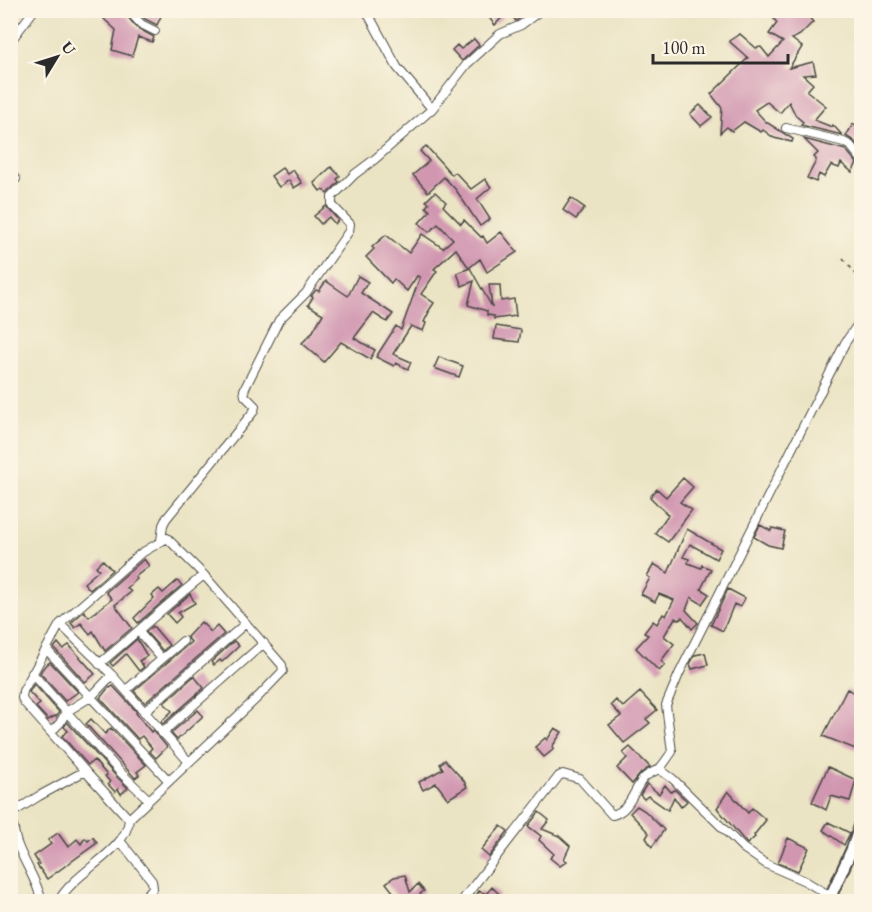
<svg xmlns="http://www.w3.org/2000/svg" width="872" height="912" font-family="'EB Garamond',serif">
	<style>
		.building { fill: #d197b1 }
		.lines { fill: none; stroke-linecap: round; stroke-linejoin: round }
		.street-casing { stroke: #484742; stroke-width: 10 }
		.secondary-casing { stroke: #484742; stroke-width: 14 }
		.path { stroke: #484742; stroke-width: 1.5; stroke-dasharray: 4.5 4.5; stroke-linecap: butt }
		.street { stroke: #fff; stroke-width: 8 }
		.secondary { stroke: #fff; stroke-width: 10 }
	</style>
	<rect width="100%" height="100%" fill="#fcf5e5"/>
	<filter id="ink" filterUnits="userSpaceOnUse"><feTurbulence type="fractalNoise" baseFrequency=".0167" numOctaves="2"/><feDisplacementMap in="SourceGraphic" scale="12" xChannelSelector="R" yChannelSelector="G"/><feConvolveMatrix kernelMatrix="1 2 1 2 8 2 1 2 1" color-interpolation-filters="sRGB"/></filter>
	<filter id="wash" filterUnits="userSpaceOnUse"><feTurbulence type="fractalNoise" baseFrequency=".008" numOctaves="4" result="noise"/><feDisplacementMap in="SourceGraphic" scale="24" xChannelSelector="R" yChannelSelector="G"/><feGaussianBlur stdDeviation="1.35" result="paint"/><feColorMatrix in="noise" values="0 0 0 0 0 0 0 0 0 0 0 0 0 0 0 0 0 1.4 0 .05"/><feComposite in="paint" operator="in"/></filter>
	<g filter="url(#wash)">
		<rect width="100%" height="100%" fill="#ebe4c4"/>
		<g id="blocks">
			<path class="building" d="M112,10H122L137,28L154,37L152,42L138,37L132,56L112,50L116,30L104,19Z
				M137,10H149L161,16L157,25L145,19Z
				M483,10H530L516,21L508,11L495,25Z
				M768,10H808L806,14L813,22L800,35L792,39L802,47L789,68L813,62L816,74L803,75L813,84L807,91L826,106L814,120L832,127L833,125L842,135L801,125L803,122L796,116L789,102L780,113L767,102L755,110L766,122L793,139L792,142L774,138L763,130L761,132L744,122L732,131L727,127L720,133L722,108L711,94L748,58L729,41L740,34L756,48L761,47L769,57L783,42L769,34L777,23Z
				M474,39L479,45L462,61L452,50L457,45L461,49Z
				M700,105L712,117L701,126L690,114Z
				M853,124L861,131V150L854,141L846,136Z
				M804,139L846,150L857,163L852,172L841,163L839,168L831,165L824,177L819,174L816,182L807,178L816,161V159L814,157L818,153Z
				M426,146L452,175L455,172L471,189L485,179L491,187L477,199L490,219L480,226L456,190L444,177L428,192L413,175L429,161L420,151Z
				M331,167L340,176L337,179L339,182L327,194L323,189L320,191L314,183Z
				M282,168L287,174L293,170L302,183L294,188L289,180L279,187L271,176Z
				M435,192L446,202L443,206L461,224L464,220L481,237L483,236L487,243L501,232L517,252L487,272L480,259L469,268L456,249L434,269L437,271L421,294L434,303L428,312H429L424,322L426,323L423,331L411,326L393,354L411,362L408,369L396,363L394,366L376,357L396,326L401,330L420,277L417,276L407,291L394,279L391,283L366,257L374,249L372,247L386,235L409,253L422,234L443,248L453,239L438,224L429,232L419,223L430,211L426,207L429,203L426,201Z
				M571,198L585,208L576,219L563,210Z
				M326,206L338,220L335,224L329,217L321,224L314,216Z
				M470,268L492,307L489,285H500L501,301L514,299L516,316L494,319V316L487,315V311L468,305L474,281L462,286L457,273Z
				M358,276L368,282L361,293L393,314L387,322L373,313L354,338L375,350L370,359L341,342L324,362L302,343L312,333L323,314L308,305L313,297L311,296L316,290L319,291L326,281L348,296Z
				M496,326L521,330L519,342L494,339Z
				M439,357L463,366L459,377L434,368Z
				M683,478L693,487L680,502L692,510L668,542L655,533L668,515L650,497L657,489L666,497Z
				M760,525L771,531L772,528L785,531L781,548L768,545L754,537Z
				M687,529L721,549L716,559L690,544L683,557L689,559L688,563L701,568L702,565L711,569L701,589L709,594L702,604L691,597L686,610L698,623L692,629L682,617L680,620L675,618L664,636L674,644L661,661L665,665L659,671L636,648L648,635L644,633L653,621L657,624L663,614L666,616L674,600L659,594L655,602L641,594L650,578L647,576L654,564L668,573Z
				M144,559L149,566L135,577L137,579L127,588L131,592L115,605L132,628L105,651L93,631L90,634L81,623L75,628L71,623L84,611L89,617L112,599L106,592Z
				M103,560L112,570L90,590L84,583L99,570L96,566Z
				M177,581L182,585L138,623L134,618L154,598L152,595L159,589L163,593Z
				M728,589L745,598L740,607L734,604L723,631L711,625Z
				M190,594L195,603L178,613L181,617L175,623L167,614Z
				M201,622L211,632L217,626L224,634L145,703L134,691L191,642L187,637Z
				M153,626L169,645L163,651L146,632Z
				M137,639L147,656L139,661L144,667L139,671L126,654L113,666L110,663Z
				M234,641L239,646L222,662L220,660L214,665L211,662Z
				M58,643L63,649L69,645L95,674L85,682L54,648Z
				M705,653L708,665L692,669L690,664L695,655Z
				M50,662L78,692L65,701L40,673L43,668Z
				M194,676L204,688L163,724L161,722L172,711L164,703Z
				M34,684L59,712L56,717L55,716L48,720L36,707L40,704L29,692Z
				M113,686L137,712L136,713L151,732L153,730L167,747L156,758L149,751L152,748L142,736L138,739L100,698L109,687L110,688Z
				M847,689L861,696V740L858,750L823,736Z
				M640,692L657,710L646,719L650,723L624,743L609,725L621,716L611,705L616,700L623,707Z
				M198,710L203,716L177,740L171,733Z
				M91,719L105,734L111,728L146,765L137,772L139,775L135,778L86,724Z
				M67,722L115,775L128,788L121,794L118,789L115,792L108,784L110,782L105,776L107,775L94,760L88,765L62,736L68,731L64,727Z
				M555,728L562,732L552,747L554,749L544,757L535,747L545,738L547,740Z
				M630,747L650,767L641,773L632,784L617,768L627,758L623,753Z
				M445,760L464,781L467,787L448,799L436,783L423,790L419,782L443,769L440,764Z
				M828,767L856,780L850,801L831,796L826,810L812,802Z
				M647,784L659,794L665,785L671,792L675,790L687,801L681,807L674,797L668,810L648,796L644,799L640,795Z
				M728,791L748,813L752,808L766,820L754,835L755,837L747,844L717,808Z
				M637,806L645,811L664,830L652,847L646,838L649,833L630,813Z
				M539,812L549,820L542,829L559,836L570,846L564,859L567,861L560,866L550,858L554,854L539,840L541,836L528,826Z
				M828,822L850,833L844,845L823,830Z
				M501,826L508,831L489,857L481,850Z
				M58,833L68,847L77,839L81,844L85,838L88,841L93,837L97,843L47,879L37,865L39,864L34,856L51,844L48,840Z
				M788,838L809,848L798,871L778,863Z
				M405,875L410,892L418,884L424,891L420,894L426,902H401L386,883L394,877Z
				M492,887L499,894L497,899L502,902H472L479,891L486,894Z"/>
		</g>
	</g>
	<g filter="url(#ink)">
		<use href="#blocks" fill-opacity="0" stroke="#484742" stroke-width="1.5"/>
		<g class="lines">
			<defs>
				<path id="street" d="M128,10L141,24L155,31
					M366,10L397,67L432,109
					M10,42L34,10
					M786,128L844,142L850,145L862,160
					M10,174L16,179
					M161,541L163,525L166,519L254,411L255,406L245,396L244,390L279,320L306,293L349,231L350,224L332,205V197L355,174L375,159L432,109L467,64L500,34L521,25L541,10
					M60,624L112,675L188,761
					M139,632L162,659
					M47,650L168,780
					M99,664C135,635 168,603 204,575
					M32,673L119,771L149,800
					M126,690L183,641
					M144,712L246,623
					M51,732L60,723L66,712L92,696L112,675
					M162,733L264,643
					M659,769L673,779L743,848L766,864L805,881L832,897
					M85,771L24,702L22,698L23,691L60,624L140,554L167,538L204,575L282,665L283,671L258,697L129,819
					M10,814L39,796L85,771L129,819C127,852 75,870 58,902
					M10,820C15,827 14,835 17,843C24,863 37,880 42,902
					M121,842L152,881L153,888L140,902
					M852,849H862
					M623,901V902
					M461,902L559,776L563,774L580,779L612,815C630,811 633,791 643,779C648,773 655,772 660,768C664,764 668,757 672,752L666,705L679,674L845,343L862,318"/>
				<path id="secondary" d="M828,902L852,849L862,820"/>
			</defs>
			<use href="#street" class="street-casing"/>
			<use href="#secondary" class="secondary-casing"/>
			<path class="path" d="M843,258L862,282"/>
			<use href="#street" class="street"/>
			<use href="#secondary" class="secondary"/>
		</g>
	</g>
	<rect width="872" height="912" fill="none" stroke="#fcf5e5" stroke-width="36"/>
	<g transform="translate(57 57) rotate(52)" stroke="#fcf5e5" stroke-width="4.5" paint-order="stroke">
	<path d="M0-4.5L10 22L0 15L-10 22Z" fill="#2b2b2b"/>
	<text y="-9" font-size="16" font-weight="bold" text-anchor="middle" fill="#2b2b2b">U</text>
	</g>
	<path d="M653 54v9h135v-9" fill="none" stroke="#2b2b2b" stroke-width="3"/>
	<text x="662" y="54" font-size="18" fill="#2b2b2b" stroke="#fcf5e5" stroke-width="4.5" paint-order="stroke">100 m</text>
</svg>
